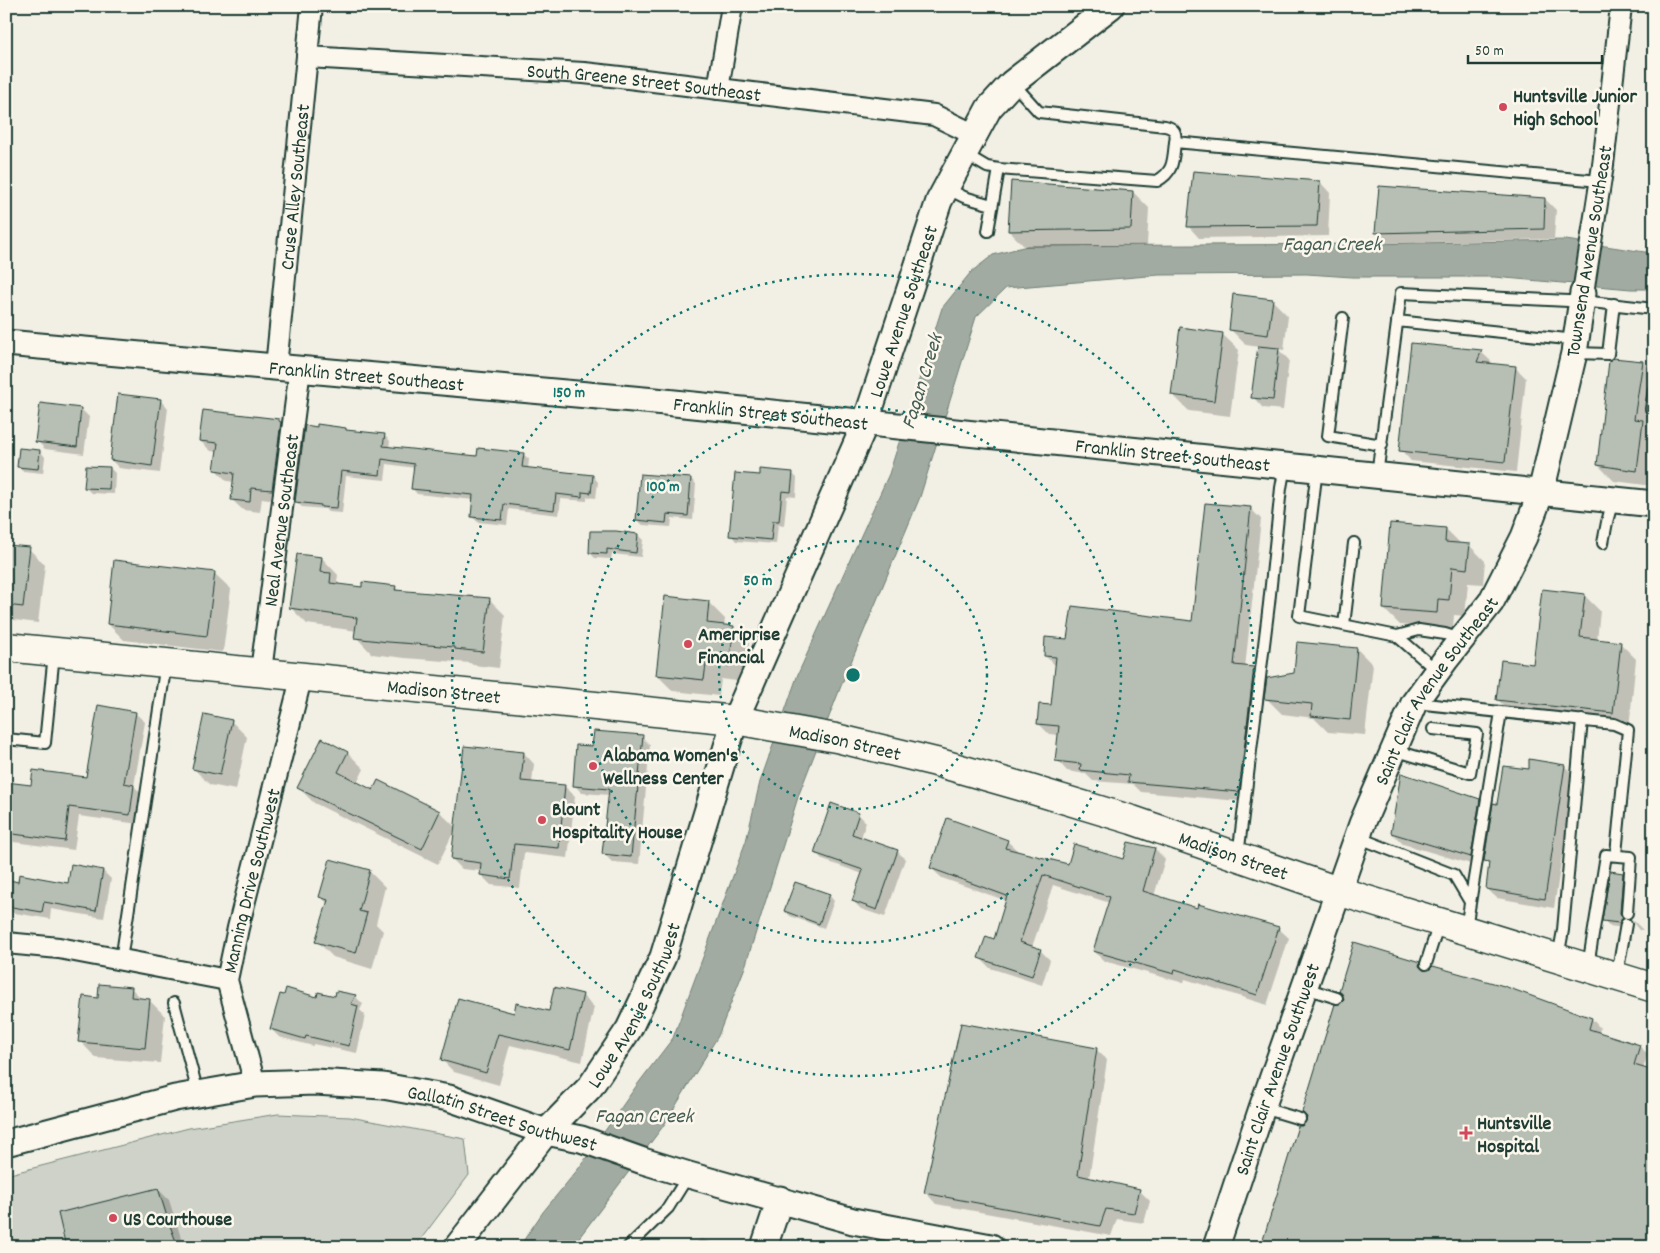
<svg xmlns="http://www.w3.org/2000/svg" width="1660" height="1253" font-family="Dekko,sans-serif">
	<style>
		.green { fill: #cfd2c8; stroke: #77887e }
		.water { fill: #a2aba1; stroke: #6e7f75 }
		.shadow { fill: #0003 }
		.building { fill: #b7beb3; stroke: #1f3d34 }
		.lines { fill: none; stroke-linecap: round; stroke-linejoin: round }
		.service-casing { stroke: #1f3d34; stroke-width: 14 }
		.minor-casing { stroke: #1f3d34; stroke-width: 24 }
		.tertiary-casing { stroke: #1f3d34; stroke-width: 29 }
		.secondary-casing { stroke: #1f3d34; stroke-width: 31 }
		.service { stroke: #fbf7ec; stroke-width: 10 }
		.minor { stroke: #fbf7ec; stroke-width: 20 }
		.tertiary { stroke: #fbf7ec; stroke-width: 25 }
		.secondary { stroke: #fbf7ec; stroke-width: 28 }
		.ring { fill: none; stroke: #0f766e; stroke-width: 2.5; stroke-dasharray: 2.5 5 }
		.poi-dot { fill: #d1495b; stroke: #fbf7ec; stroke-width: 2 }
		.labels { text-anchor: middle; stroke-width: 5; stroke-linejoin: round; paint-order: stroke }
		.street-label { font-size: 20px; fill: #1f3d34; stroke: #fbf7ec }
		.poi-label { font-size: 20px; font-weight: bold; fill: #1f3d34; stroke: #fbf7ec; text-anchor: start }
		.water-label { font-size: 21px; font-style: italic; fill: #465e55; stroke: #fbf7ec }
		.centre { fill: #0f766e; stroke: #fbf7ec; stroke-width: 2.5 }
		.ring-label { font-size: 15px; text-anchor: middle; font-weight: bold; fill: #0f766e; stroke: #fbf7ec; stroke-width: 5; stroke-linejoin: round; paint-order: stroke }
	</style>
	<rect width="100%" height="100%" fill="#f2f0e5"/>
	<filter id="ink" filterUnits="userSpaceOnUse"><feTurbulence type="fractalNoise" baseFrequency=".02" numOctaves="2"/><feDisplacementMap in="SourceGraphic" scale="10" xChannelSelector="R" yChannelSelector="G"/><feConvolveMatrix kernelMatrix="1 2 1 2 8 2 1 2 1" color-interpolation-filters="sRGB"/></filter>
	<g filter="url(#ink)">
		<path class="green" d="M278,1114L350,1117L465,1139L469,1175L415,1247H6V1175L189,1128Z"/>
		<path class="water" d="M1566,240L1645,252H1654V289H1631L1494,277H1352L1307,274L1159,275L1006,288L976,317L920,497L841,686L799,794L745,967L718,1036L664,1125L572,1247H519L543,1212L579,1168L637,1085L673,1038L746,841L760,782L798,674L889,474L942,308L971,272L993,255L1027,246L1371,244Z"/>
		<path class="shadow" d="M1012,182L1133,192L1149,208L1147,245L1025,247L1009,231Z
			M1320,182L1330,193L1328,236L1199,238L1189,227Z
			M1545,199L1556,210L1554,239L1387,243L1376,232Z
			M1272,300L1288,316L1284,350L1278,349L1289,360L1283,410L1263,408L1253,397L1259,347L1246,345L1230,329Z
			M1222,334L1239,350L1230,416L1189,411L1173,395Z
			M1481,352L1492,362L1491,364L1515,367L1526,378L1516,472L1411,461L1401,450Z
			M1613,360L1643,362L1654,373V412L1651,430L1654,432L1653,486L1614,481L1598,465Z
			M160,400L168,408L160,473L119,468L111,460Z
			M81,409L89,417L84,454L45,449L37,441Z
			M278,420L289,431L283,501L262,498L260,512L243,510L232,500L235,482L227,481L216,470L218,452L211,451L200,441Z
			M346,429L348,432L384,435L390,441L389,448L478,458L523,454L529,459L528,469L593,476L598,482L596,498L587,497V501L561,499L559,515L509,509L507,525L478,522L472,517L474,500L417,494L412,488L415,468L387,464L385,480L346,476L342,513L328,512L325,509L302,507L296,502Z
			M40,451L45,457L43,473L23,471L18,466Z
			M110,468L115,473L114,494L91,493L86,488Z
			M792,473L797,478L796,497L787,496L784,526L778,525L776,544L736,541L731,535L761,476Z
			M641,475L691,479L696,484L693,520L672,518L671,527L643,525L637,520Z
			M1250,508L1261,519L1245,668L1254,669L1264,679L1249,802L1141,792L1133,784L1093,781L1086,774L1067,771L1057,760L1059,735L1049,734L1038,723L1052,706L1056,666L1045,656L1068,640L1193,622Z
			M1446,529L1461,544L1469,545L1485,561L1483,584L1468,583L1465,616L1454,615L1453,629L1400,625L1384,609Z
			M638,535L643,540L641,557L612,554L611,559L595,558L590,553Z
			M6,546L29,549L45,565L38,623L6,619Z
			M322,558L338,575L337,581L341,586L363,588L395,587L399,591L489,599L505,615L499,668L473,665L470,663L405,658L372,654L356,637L357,631L307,624L291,608Z
			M214,573L231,589L223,652L124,640L108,624Z
			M1584,595L1600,611L1597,641L1620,643L1636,659L1629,729L1514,716L1498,700L1535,665Z
			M709,603L725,619L724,626L733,627L749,643L745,682L721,679L719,696L673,691L657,675Z
			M1357,649L1373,665L1365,735L1328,732L1314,718L1282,714L1266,698L1295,674Z
			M135,713L145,722L134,786L143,796L139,824L79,816L74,850L6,841V784L32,787L87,778Z
			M231,721L247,737L236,790L210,785L194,769Z
			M642,737L650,745L639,864L612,862L604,854L610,795L582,793L574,785L594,748Z
			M322,740L348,753L364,769L357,783L374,792L440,812L455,827L524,753L534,764L532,783L564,786L575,796L568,858L524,853L520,888L491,885L481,875L482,871L462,869L452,859L455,829L438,864L314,803L298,787Z
			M1565,766L1574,776L1554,908L1497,898L1487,889L1490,865L1485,860L1498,806L1530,771Z
			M1479,800L1490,811L1481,867L1403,844L1392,833Z
			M858,814L866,822L861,838L897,851L905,859L885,917L861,909L853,901L863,874L823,860L815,852Z
			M1007,841L1018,851L1017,852L1069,865L1124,860L1129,843L1155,849L1165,859L1154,896L1198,909L1278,928L1289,938L1267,1005L1185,979L1184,983L1104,961L1094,951L1110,903L1053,885L1032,947L1040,950L1050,960L1042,985L990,968L979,957L995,940L1007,901L942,878L931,868Z
			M103,871L111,879L104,918L51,909L50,919L9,912L7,922H6V881L19,883L69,884Z
			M369,871L385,887L376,924L383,931L372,969L333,957L317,941L328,904L321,897Z
			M1622,874L1628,880L1625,919L1627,924L1624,928L1609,926L1604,920Z
			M829,895L834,901L824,928L790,916L785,910Z
			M1632,919L1643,930H1639L1634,924Z
			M1419,963L1427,971L1592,1019L1600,1028L1599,1033L1639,1046L1648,1054L1643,1069L1654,1247H1268L1264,1242L1303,1127L1308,1122L1342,1004Z
			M131,988L143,1000H149L165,1016L160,1063L96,1058L80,1041L99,999Z
			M337,993L356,997L363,1004L360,1010L365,1015L357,1053L313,1044V1046L279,1037L271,1029L318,998H336Z
			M582,995L594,1007L582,1062L510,1045L499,1085L454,1072L442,1060L514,1015L550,1012Z
			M1096,1049L1107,1060L1089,1179L1139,1190L1150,1201L1144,1223L1117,1219L1111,1236L936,1204L926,1193Z
			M158,1189L169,1200L184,1247H67Z
			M701,1239L726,1247H691Z
			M795,1242L807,1247H794Z"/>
		<path class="building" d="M1193,171L1320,181L1317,226L1187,227Z
			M1011,181L1133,191L1131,229L1008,231Z
			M1379,186L1545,198L1544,229L1375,233Z
			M1233,294L1273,299L1268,335L1229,330Z
			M1180,327L1223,333L1214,401L1171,395Z
			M1411,343L1482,350L1477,362L1516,366L1505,462L1399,451Z
			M1258,346L1279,348L1273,400L1251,398Z
			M1613,358L1643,361L1634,419L1643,420L1637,471L1597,465L1609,361Z
			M118,394L161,399L152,466L110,460Z
			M40,403L81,408L77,447L35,442Z
			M203,410L279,419V421L281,422L272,490L251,488L250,502L231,500L234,473L214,470L218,443L199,441Z
			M317,424L346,428V430L385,434L383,446L477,456L478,448L524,453L522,467L593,475L591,493L582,492V497L556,494L554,510L504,504L502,520L471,517L473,495L411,489L414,464L382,459L380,475L341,471L337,508L321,507V505L295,502L305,425L317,427Z
			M19,448L40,450L38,469L17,467Z
			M86,466L110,467L109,489L84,488Z
			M760,469L793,472L791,492L782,491L779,521H773L771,540L729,536L735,473L760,475Z
			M640,474L691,478L688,516L667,514L666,523L636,520Z
			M1205,503L1251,507L1234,665L1254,667L1239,792L1128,782L1129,775L1080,770L1081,764L1055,761L1059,726L1037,724L1039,704L1051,705L1056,657L1044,656L1045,637L1067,639L1072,606L1192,621Z
			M1390,523L1446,528L1445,542L1470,544L1467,569L1452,567L1449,600L1438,599L1437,613L1383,609Z
			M590,531H616L638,534L636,553L607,549V554L589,553Z
			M6,545L30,547L23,607L6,605Z
			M297,554L322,557L320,572L331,573L330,583L362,587V582L396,586L395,590L490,598L483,652L455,649V647L388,642L354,638L357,618L289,608Z
			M114,560L215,572L207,636L107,624Z
			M1542,589L1585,594L1580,637L1621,642L1613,713L1496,700L1501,660L1533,664Z
			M665,596L709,601L707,623L734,626L729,666L706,664L704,680L656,675Z
			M1297,642L1357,648L1350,720L1311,716L1312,704L1264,699L1267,678L1294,673Z
			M98,705L136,712L124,783L134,785L130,815L69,807L65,841L6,833V782L31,785L33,770L86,777Z
			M204,714L232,720L220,775L192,769Z
			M594,731L643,735L631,857L602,854L609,789L573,786L576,745L592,746Z
			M322,738L348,752L338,772L373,790L378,780L440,811L422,849L297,788Z
			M464,746L524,752L521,781L565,785L559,848L514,844L510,879L480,875L481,863L451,859Z
			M1529,759L1565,765L1545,899L1486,889L1489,862L1484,861L1493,803L1497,804L1503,766L1529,769Z
			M1401,773L1480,799L1471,857L1391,833Z
			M831,803L859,813L852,834L898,850L877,910L852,901L863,870L814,853Z
			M947,818L1008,840L1005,848L1068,864L1074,844L1123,859L1128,842L1155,848L1143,891L1197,908L1198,904L1279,927L1257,995L1175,969L1174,974L1093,951L1110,897L1043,875L1020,942L1041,949L1032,976L978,958L986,936L994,939L1007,896L930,868Z
			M330,859L370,870L359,911L367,913L356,953L315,942L328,900L319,897Z
			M71,864L103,870L96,911L44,902L42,912L6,906V879L18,882L19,874L68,883Z
			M1610,871L1623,873L1620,913L1623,918L1619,923L1602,921Z
			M795,882L830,894L819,924L784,911Z
			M1354,942L1420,962L1419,966L1423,970L1430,969L1433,966L1504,986L1592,1018L1589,1029L1640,1045L1634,1065L1654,1071V1247H1276L1262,1243L1298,1126H1302L1306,1121L1307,1117L1302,1112L1335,1004L1341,1003L1344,1000L1342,994L1339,991Z
			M99,984L132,987L131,997L150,999L145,1048L78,1042L83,996L98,998Z
			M554,987L583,994L570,1050L498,1034L486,1073L441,1060L458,998L514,1013L516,1003L549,1011Z
			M286,988L317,997L318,992L335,996L336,991L356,995L351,1004L358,1006L349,1046L306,1036L305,1039L270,1029L280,994L284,995Z
			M961,1023L1097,1048L1078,1175L1140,1189L1134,1213L1106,1209L1100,1226L924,1193Z
			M158,1188L169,1223L178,1247H66L58,1213Z"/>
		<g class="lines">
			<defs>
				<path id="service" d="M1013,83L1039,112L1165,126C1174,128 1177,132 1175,142
					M965,154L987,167L999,169
					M946,188L964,197L992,205
					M988,231L999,169L1157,181C1174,172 1173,160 1175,142L1600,181
					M1343,318L1328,436L1382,445
					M1397,321L1576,340
					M1575,353L1608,354L1614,304
					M1651,409L1654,389
					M1317,469L1299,616L1397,636L1419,630L1445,634L1461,639
					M1377,475L1401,293L1568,301H1582L1654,309
					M1603,543L1607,522L1613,500
					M1344,625L1354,543
					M1397,636L1437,671
					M1415,703L1614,724L1628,730L1616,854
					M6,739L45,743L54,653
					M1394,750L1470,773L1477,734L1433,729
					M1357,837L1454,875L1470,902
					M1238,856L1269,604L1281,488L1285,466
					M1466,928L1501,712
					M1558,958L1563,930L1582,720
					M121,960L166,663
					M1426,964L1439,923
					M1588,966L1606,855L1631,857L1627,913
					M1617,975L1626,924
					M1305,988L1337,998
					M174,1003L198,1093
					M1263,1108L1300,1119
					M628,1247L668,1208L688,1176"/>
				<g id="minor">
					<path id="s1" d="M307,57L584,73L620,77L934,115L975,135"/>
					<path d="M718,89L732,6"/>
					<path d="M1583,293L1603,165L1621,6"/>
					<path id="s2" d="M276,367L312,6"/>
					<path id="s3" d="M261,671L300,369"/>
					<path d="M6,943L59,948L227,980"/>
					<path id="s4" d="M255,1084L227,980L238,928L302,675"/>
				</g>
				<g id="tertiary">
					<path id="s5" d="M6,343L655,401L1654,504"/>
					<path id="s6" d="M6,1143L175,1098L255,1084L315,1082L383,1086L449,1098L546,1132L581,1139L643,1161L689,1175L853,1221L991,1247"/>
					<path id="s7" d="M457,1247L546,1132L590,1087L629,1029L663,957L735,720L865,424L939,201L946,188L989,108L1012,83L1111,6"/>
					<path d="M764,1247L780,1199"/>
					<path id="s8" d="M1216,1247L1262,1108L1362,824L1414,703L1446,659L1491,602L1524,537L1541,492L1574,353L1583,293"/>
				</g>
				<g id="secondary">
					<path id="s9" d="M6,647L735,720L836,738L936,762L1020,786L1132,820L1338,891L1654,988"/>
				</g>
			</defs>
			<use href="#service" class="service-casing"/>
			<use href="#minor" class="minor-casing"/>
			<use href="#tertiary" class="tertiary-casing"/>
			<use href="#secondary" class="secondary-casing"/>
			<use href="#service" class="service"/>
			<use href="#minor" class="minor"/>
			<use href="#tertiary" class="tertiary"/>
			<use href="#secondary" class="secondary"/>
		</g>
	</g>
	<g class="ring">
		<circle cx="853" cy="675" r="134"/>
		<circle cx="853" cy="675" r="268"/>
		<circle cx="853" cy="675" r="401"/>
	</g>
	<g class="poi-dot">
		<circle cx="1503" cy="107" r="5"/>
		<circle cx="688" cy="644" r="5"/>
		<circle cx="593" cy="766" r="5"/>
		<circle cx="542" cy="820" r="5"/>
		<path d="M1463.5 1125.5h5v5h5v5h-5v5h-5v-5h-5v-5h5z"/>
		<circle cx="113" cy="1218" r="5"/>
	</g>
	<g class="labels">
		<g class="street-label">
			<text dy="7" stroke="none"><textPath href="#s1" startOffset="338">South Greene Street Southeast</textPath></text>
			<text dy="7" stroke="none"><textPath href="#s2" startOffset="181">Cruse Alley Southeast</textPath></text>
			<text transform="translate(1588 251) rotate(-81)" y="7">Townsend Avenue Southeast</text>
			<text dy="7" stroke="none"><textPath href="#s7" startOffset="1048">Lowe Avenue Southeast</textPath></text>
			<text dy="7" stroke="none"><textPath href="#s5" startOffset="362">Franklin Street Southeast</textPath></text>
			<text dy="7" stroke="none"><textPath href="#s5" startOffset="768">Franklin Street Southeast</textPath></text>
			<text dy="7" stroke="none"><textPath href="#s5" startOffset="1172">Franklin Street Southeast</textPath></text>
			<text dy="7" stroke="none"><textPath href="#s3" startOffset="152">Neal Avenue Southeast</textPath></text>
			<text dy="7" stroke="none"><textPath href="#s9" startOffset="440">Madison Street</textPath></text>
			<text dy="7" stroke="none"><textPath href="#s8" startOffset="601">Saint Clair Avenue Southeast</textPath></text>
			<text dy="7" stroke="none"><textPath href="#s9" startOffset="845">Madison Street</textPath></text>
			<text dy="7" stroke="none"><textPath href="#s9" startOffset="1250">Madison Street</textPath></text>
			<text dy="7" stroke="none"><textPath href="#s4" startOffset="210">Manning Drive Southwest</textPath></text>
			<text dy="7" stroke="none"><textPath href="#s7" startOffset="302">Lowe Avenue Southwest</textPath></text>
			<text dy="7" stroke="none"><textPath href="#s8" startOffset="188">Saint Clair Avenue Southwest</textPath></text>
			<text dy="7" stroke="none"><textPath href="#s6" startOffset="508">Gallatin Street Southwest</textPath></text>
		</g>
		<g class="poi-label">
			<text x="1513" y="102">Huntsville Junior<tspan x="1513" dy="23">High School</tspan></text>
			<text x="698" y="640">Ameriprise<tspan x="698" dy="23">Financial</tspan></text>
			<text x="603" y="761">Alabama Women's<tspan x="603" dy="23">Wellness Center</tspan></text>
			<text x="552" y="815">Blount<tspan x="552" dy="23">Hospitality House</tspan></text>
			<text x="1477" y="1129">Huntsville<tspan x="1477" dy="23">Hospital</tspan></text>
			<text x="123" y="1225">US Courthouse</text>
		</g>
		<g class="water-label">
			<text x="1332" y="250">Fagan Creek</text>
			<text transform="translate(921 381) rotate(-73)" y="7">Fagan Creek</text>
			<text x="644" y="1122">Fagan Creek</text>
		</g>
	</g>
	<circle cx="853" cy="675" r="8" class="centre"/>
	<g class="ring-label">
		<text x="569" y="397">150 m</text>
		<text x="663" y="491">100 m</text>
		<text x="758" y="585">50 m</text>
	</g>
	<rect width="1660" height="1253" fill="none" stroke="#fbf7ec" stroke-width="25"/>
	<rect x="12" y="12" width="1635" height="1228" fill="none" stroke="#1f3d34" stroke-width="2" filter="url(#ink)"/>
	<path d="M1468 55v8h134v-8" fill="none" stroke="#1f3d34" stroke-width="2.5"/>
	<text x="1475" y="55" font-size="15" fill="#1f3d34" stroke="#fbf7ec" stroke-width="4" paint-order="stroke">50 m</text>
</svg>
